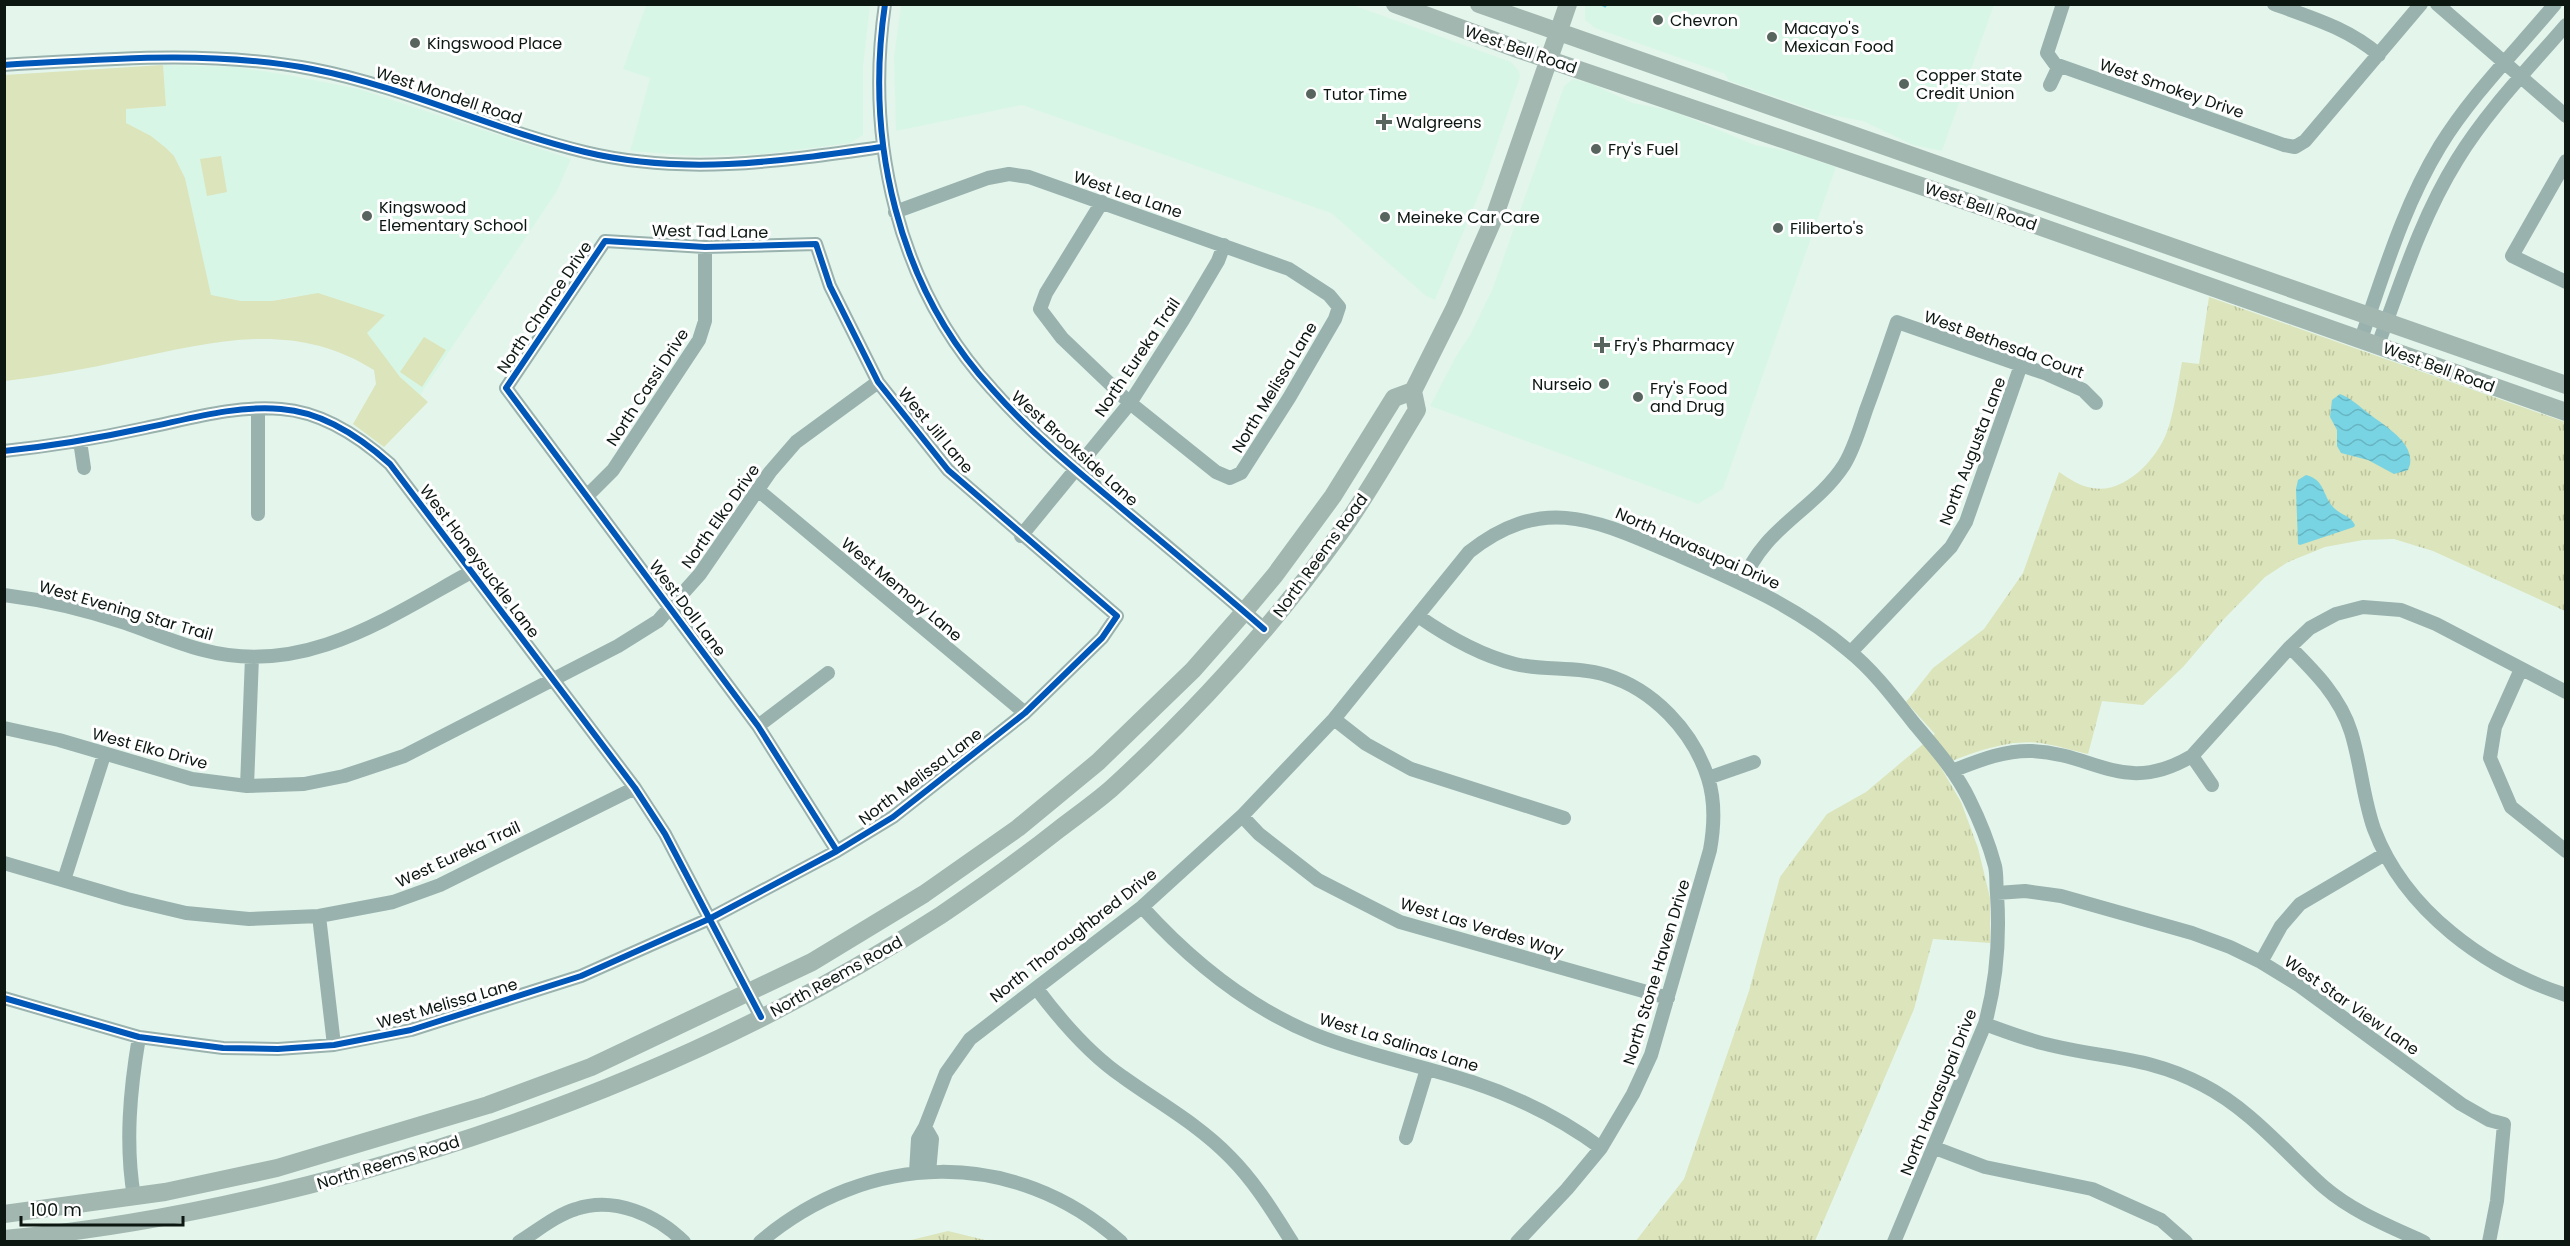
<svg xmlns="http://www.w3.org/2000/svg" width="2570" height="1246" font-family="Poppins,sans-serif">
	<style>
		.built { fill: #d8f6e6 }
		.grass { fill: url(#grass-tufts) }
		.park { fill: #dbe4ba }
		.water { fill: url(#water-waves) }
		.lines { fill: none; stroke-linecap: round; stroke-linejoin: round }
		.stream { stroke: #78d4e3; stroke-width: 3 }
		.minor { stroke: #99b2ae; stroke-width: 14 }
		.major { stroke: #a3b7b1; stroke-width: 18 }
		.cycleway-casing { stroke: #fff; stroke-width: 10 }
		.cycleway { stroke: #0057b8; stroke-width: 6 }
		.poi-dot { fill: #58655e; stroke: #fff; stroke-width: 2 }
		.labels { text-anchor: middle; stroke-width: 6; stroke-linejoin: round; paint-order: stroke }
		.poi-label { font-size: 16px; fill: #0c1711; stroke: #fff; text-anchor: start }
		.street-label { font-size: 16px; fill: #0c1711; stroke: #fff }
	</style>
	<defs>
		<pattern id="grass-tufts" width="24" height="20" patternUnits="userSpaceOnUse" patternTransform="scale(1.5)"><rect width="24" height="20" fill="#dbe4ba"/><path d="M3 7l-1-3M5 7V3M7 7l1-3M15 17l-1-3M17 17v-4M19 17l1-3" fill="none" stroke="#bbc39f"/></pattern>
		<pattern id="water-waves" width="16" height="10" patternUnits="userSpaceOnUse" patternTransform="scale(1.5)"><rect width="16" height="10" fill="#78d4e3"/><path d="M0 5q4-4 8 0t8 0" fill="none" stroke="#67b5c2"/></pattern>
	</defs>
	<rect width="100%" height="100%" fill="#e4f5ec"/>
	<path class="built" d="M646,5H870L863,67V135L851,143L763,154L695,156L630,151L650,78L623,69Z
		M901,5H1353L1511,62L1519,71L1520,77L1483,185L1435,300L1426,296L1331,213L1022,105L896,131L894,57Z
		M1585,5L1994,4V5L1942,151L1913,145L1863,121L1825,114L1729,81L1725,74L1595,28L1585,20Z
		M163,65L235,67L288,75L359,89L571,159L557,191L420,395L400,377L366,333L384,316L296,296L272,301H241L211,296L185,178L174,156L166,148L151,136L126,123L125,109L166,106Z
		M1573,79L1592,84L1633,103L1673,111L1755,145L1788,151L1836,167L1723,489L1698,504L1430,406L1456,356L1470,335L1492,290L1564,86Z"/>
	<path class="grass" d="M2209,297L2565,422V611L2433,551L2394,539L2363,540L2325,547L2288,562L2265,577L2224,619L2183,667L2143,705L2102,701L2088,754C2074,751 2060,746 2046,744C2012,737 1971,753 1940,766L1961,802L1978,848L1990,898V943L1933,939L1914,1009L1815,1241L1635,1242L1684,1179L1749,991L1780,877L1827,814L1866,792L1935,734L1906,702L1933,668L1984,629L2023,573L2059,472C2069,479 2080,486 2092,488C2126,495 2161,455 2169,426C2175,406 2178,383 2182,362L2199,364Z
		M948,1231L989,1241H905H907Z"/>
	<path class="park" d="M163,65L166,106L126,109V123L151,136L166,148L174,156L185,178L211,295L241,301H272L318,293L385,315L367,333L400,377L428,402L384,447L353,424L376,384L374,370C293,319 214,342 126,360C86,369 46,376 5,381V75Z
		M221,156L227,192L207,196L200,159Z
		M424,337L446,350L422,387L400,372Z"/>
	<path class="water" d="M2340,394C2351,398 2359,406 2368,413C2383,425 2420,445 2408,470L2394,474L2368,460L2341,453L2337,446V430L2330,417L2332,400Z
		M2306,475C2325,480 2322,494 2333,507C2340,515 2350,515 2355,525L2354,527L2300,545L2298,544L2296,489L2298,480Z"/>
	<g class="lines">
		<path class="stream" d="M1601,4L1605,6"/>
		<path class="minor" d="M885,4C865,140 897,286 992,389C1028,430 1070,465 1112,500C1163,543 1214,585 1264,629
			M2063,4L2047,53L2055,64L2284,145L2295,147L2305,141L2421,4
			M2274,4C2312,18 2348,28 2379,55
			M2437,4L2566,116
			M4,65C108,59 209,50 312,69C406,87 493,130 585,152C685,176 782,161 882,147
			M2050,85L2059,66
			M2566,161L2512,256L2566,282
			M895,212L988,178L1009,174L1029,177L1289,269L1329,295L1339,307L1335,319L1289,398L1241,473L1230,478L1216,472L1130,403L1062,338L1040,309L1046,293L1102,202
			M2361,339C2384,273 2403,207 2440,146C2472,94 2516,51 2555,4
			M2378,345C2401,283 2421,218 2457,160C2487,111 2528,69 2566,25
			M80,441L84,468
			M4,451C52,446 99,438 145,428C189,419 235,405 281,409C323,412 360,437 390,464L635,788L665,834L761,1017
			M758,490L1025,713
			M587,496L613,470L699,340L705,321V247
			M258,514V409
			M1021,536L1130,403L1183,320L1218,261L1224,245
			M1743,583C1761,529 1815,510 1844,465C1854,449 1860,428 1866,410C1877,381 1887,351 1897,322L2047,374L2083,390L2096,403
			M4,595C44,600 87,610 125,623C151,632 176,643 203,650C304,677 387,618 471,572
			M1418,616C1448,637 1479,655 1515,664C1545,671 1576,666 1606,675C1653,689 1693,731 1708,778C1715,800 1714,828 1710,850L1651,1055L1633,1094L1601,1148L1567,1189L1517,1242
			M2290,647C2315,672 2340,697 2351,732C2361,764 2363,798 2374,829C2405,911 2486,969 2566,995
			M1851,652L1951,547L1966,522L2021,365
			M2521,669L2495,727L2490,758L2511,807L2566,851
			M1334,719L1366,744L1411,769L1564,818
			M758,726L828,673
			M4,728L59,740L192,779L247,786L304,784L344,776L404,756L618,646L658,621L700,574L770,472L796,442L878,382
			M2192,756L2212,785
			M1952,771C1978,761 2004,750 2032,751C2097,754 2124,796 2192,756L2290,647L2310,628L2336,614L2363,607L2401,610L2436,624L2566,692
			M1708,778L1754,762
			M247,786L252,657
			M1242,816L1259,834L1318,880L1400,922L1668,998
			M4,863L127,899L186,913L249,919L319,916L393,902L440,885L635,788
			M64,880L104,755
			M1997,893L2025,891L2061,896L2192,933L2230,947L2261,962L2300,986L2461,1104L2489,1120L2504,1124L2497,1201L2489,1242
			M1142,907C1191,961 1247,1007 1316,1035C1366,1055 1420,1065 1472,1082C1517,1097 1562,1119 1601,1148
			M319,916L334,1045
			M2261,962L2281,926L2300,904L2385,854
			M1037,989C1061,1021 1089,1054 1123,1077C1159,1103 1198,1124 1230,1157C1255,1182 1273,1212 1292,1242
			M4,998L139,1037L223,1048L278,1049L334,1045L411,1030L581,976L709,919L837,851L893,817L1025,713L1102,638L1117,616L948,470L878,382L830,286L816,244L705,247L605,241L506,388L758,726L837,851
			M1985,1024C2007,1032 2030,1041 2054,1046C2109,1059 2151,1057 2203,1085C2250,1109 2285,1152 2324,1187C2353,1212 2389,1226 2424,1242
			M925,1127L946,1073L970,1039L1142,907L1242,816L1334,719L1469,552C1546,491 1601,523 1680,556C1740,582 1799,608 1849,651C1873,670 1894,698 1913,722C1933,746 1955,770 1969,799C1979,819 1989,844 1995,866C1997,875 1996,885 1997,894C2000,938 1997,980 1985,1024L1894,1242
			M1406,1138L1427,1069
			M1935,1148L1985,1167L2092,1189L2161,1220L2186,1242
			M916,1172L918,1139L925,1127L932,1139L929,1172
			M134,1197C125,1144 130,1090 139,1037
			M519,1242C537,1231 556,1215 576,1209C614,1196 657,1215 684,1242
			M760,1242C867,1151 1014,1146 1121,1242"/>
		<path class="major" d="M1395,4L1520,50L2030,223L2566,412
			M1479,4L2566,385
			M4,1214L165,1192L277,1168L488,1105L591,1067L812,962L924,894L1018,828L1098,762L1193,670L1244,612L1275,575L1333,496L1394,398L1413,391
			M4,1239C127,1228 246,1203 365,1170C567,1113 764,1030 941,915C981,888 1020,860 1058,830C1076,816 1095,803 1112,788C1195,712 1274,625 1340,533C1368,494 1392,451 1417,410L1413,391L1454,309L1494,218L1568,4"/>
		<defs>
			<path id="cycleway" d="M885,4C865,140 897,286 992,389C1028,430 1070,465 1112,500C1163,543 1214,585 1264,629
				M4,65C108,59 209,50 312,69C406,87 493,130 585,152C685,176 782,161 882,147
				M4,451C52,446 99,438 145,428C189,419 235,405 281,409C323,412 360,437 390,464L635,788L665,834L761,1017
				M4,998L139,1037L223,1048L278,1049L334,1045L411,1030L581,976L709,919L837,851L893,817L1025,713L1102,638L1117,616L948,470L878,382L830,286L816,244L705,247L605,241L506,388L758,726L837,851"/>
		</defs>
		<use href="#cycleway" class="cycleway-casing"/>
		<use href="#cycleway" class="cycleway"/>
	</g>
	<g class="poi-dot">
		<circle cx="1658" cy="20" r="6"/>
		<circle cx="1772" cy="37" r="6"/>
		<circle cx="415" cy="43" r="6"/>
		<circle cx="1904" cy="84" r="6"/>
		<circle cx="1311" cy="94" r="6"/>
		<path d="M1381 113h6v6h6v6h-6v6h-6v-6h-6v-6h6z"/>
		<circle cx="1596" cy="149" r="6"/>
		<circle cx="367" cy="216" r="6"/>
		<circle cx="1385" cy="217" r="6"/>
		<circle cx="1778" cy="228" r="6"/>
		<path d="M1599 336h6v6h6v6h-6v6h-6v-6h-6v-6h6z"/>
		<circle cx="1604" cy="384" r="6"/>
		<circle cx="1638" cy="397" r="6"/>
	</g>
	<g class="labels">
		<g class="poi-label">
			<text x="1670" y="26">Chevron</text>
			<text x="1784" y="34">Macayo's<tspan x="1784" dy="18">Mexican Food</tspan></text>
			<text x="427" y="49">Kingswood Place</text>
			<text x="1916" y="81">Copper State<tspan x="1916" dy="18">Credit Union</tspan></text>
			<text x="1323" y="100">Tutor Time</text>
			<text x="1396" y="128">Walgreens</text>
			<text x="1608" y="155">Fry's Fuel</text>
			<text x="379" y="213">Kingswood<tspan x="379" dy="18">Elementary School</tspan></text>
			<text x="1397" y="223">Meineke Car Care</text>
			<text x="1790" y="234">Filiberto's</text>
			<text x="1614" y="351">Fry's Pharmacy</text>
			<text x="1592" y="390" text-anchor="end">Nurseio</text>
			<text x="1650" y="394">Fry's Food<tspan x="1650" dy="18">and Drug</tspan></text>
		</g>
		<g class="street-label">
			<text transform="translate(1521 49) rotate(19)" y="6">West Bell Road</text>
			<text transform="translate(2172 88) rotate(19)" y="6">West Smokey Drive</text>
			<text transform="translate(449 95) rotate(18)" y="6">West Mondell Road</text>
			<text transform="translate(1128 194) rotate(19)" y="6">West Lea Lane</text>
			<text transform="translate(1981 206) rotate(19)" y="6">West Bell Road</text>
			<text transform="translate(710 231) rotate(1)" y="6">West Tad Lane</text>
			<text transform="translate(544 307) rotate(-56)" y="6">North Chance Drive</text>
			<text transform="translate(2004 344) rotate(20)" y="6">West Bethesda Court</text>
			<text transform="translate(1137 357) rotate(-56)" y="6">North Eureka Trail</text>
			<text transform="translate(2439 367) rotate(20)" y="6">West Bell Road</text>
			<text transform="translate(647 387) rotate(-57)" y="6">North Cassi Drive</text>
			<text transform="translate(1274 387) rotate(-59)" y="6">North Melissa Lane</text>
			<text transform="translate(936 430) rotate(50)" y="6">West Jill Lane</text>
			<text transform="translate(1075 448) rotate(42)" y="6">West Brookside Lane</text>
			<text transform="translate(1972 451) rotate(-69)" y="6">North Augusta Lane</text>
			<text transform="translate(720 516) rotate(-55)" y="6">North Elko Drive</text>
			<text transform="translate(1698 548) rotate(24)" y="6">North Havasupai Drive</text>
			<text transform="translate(1320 555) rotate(-54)" y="6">North Reems Road</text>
			<text transform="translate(480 561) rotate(53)" y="6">West Honeysuckle Lane</text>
			<text transform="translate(902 589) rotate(40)" y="6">West Memory Lane</text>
			<text transform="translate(688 608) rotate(53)" y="6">West Doll Lane</text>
			<text transform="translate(126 610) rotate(16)" y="6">West Evening Star Trail</text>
			<text transform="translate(150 748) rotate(15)" y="6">West Elko Drive</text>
			<text transform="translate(920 776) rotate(-37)" y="6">North Melissa Lane</text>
			<text transform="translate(458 854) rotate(-25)" y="6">West Eureka Trail</text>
			<text transform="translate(1482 927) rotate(17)" y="6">West Las Verdes Way</text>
			<text transform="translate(1073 935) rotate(-38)" y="6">North Thoroughbred Drive</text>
			<text transform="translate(1656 972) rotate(-73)" y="6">North Stone Haven Drive</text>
			<text transform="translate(836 976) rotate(-29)" y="6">North Reems Road</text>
			<text transform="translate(447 1003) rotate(-16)" y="6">West Melissa Lane</text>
			<text transform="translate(2352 1005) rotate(35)" y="6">West Star View Lane</text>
			<text transform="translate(1399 1042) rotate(17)" y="6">West La Salinas Lane</text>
			<text transform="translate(1938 1092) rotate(-68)" y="6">North Havasupai Drive</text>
			<text transform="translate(388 1162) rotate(-17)" y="6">North Reems Road</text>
		</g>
	</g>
	<rect width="2570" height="1246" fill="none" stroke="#0c1711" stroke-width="12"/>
	<path d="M21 1216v9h162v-9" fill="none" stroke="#0c1711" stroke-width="3"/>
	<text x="30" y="1216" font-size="18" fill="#0c1711" stroke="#ffffff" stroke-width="4.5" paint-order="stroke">100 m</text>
</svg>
